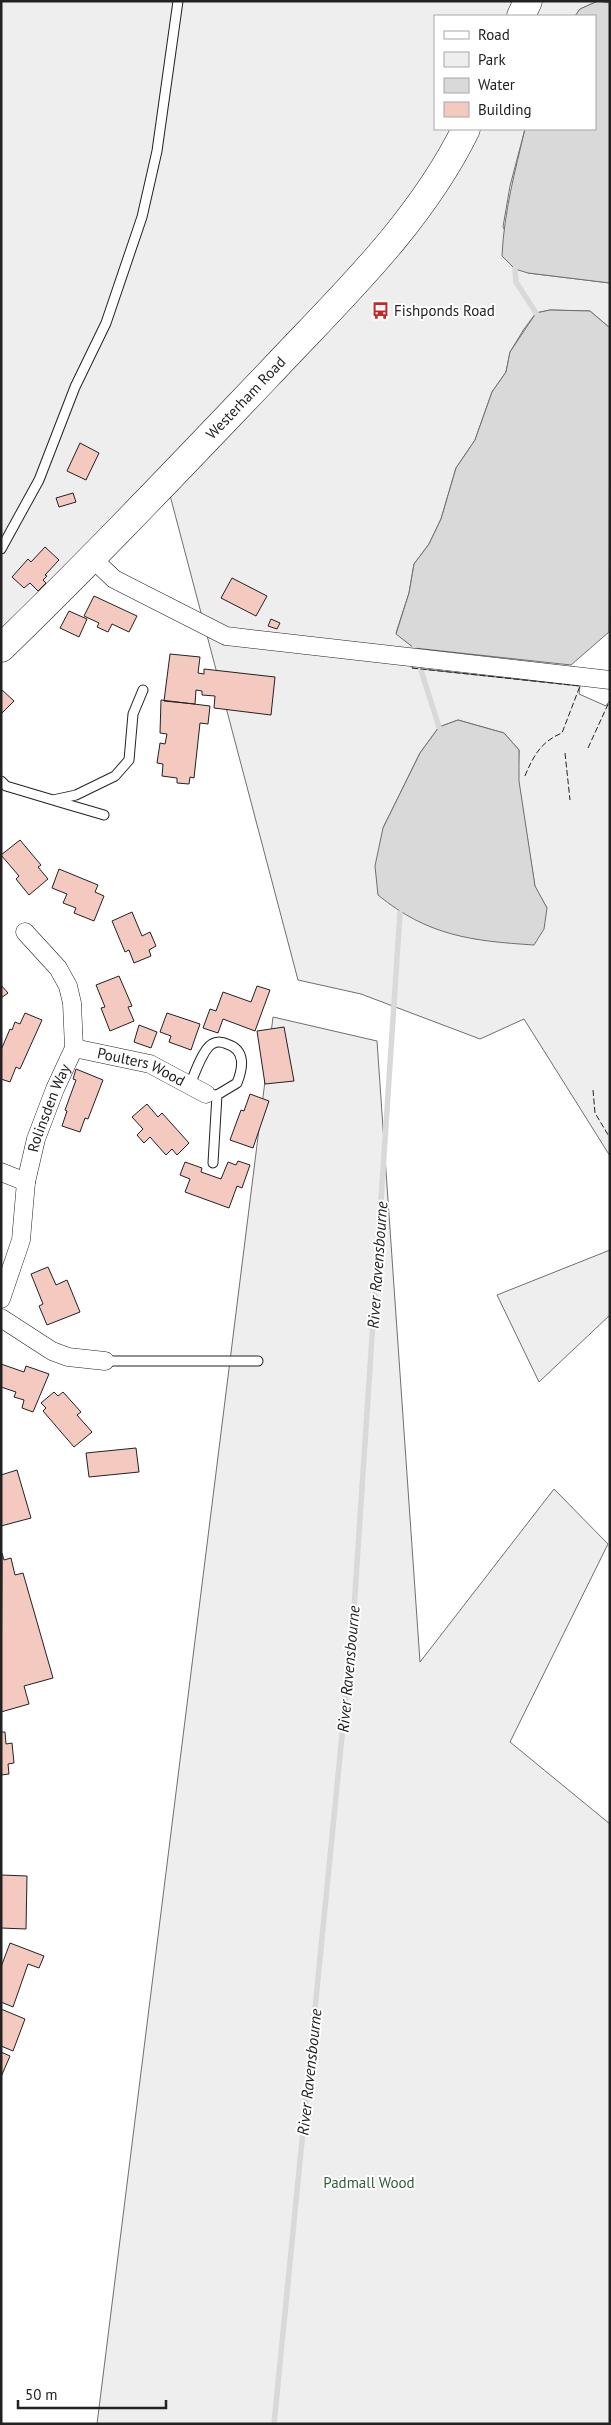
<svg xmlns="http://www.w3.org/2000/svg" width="611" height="2425" font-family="'PT Sans',sans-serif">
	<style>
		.green { fill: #eee; stroke: #6f6f6f; fill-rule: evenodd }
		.water { fill: #d9d9d9; stroke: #6f6f6f }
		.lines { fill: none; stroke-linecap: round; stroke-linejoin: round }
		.stream { stroke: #d9d9d9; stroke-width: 5.5 }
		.building { fill: #f3c9c0; stroke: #222 }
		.service-casing { stroke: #222; stroke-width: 11 }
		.minor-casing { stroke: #222; stroke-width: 19 }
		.primary-casing { stroke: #222; stroke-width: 29 }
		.service { stroke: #fff; stroke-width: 9 }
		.minor { stroke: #fff; stroke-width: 18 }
		.primary { stroke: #fff; stroke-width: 28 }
		.fence { stroke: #222; stroke-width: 1; stroke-dasharray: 6 2.5; stroke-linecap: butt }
		.labels { text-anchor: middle; stroke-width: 4; stroke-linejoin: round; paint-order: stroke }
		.poi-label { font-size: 15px; fill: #222; stroke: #fff; text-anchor: start }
		.street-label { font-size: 15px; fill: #222; stroke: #fff }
		.park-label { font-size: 15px; fill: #2f5e38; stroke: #fff }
		.water-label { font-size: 16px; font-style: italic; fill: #222; stroke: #fff }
	</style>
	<rect width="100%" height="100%" fill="#fff"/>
	<path class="green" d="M1,1H598L580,9L575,16H435V129H525L510,186L503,227L528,273L610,283V328L590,311L550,310L536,313L524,329L510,352L506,372L492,392L475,440L456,468L441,519L429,544L414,564L409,593L396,633L414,648L412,668L580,686L579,694L606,706L610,700V1156L524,1019L480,1039L361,994L298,980L167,484L1,629ZM458,720L504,733L519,750L518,781L535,887L547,908L383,828L420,753L439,727Z
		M273,1017L377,1041L420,1662L554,1489L608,1544L510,1742L610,1824V2424H97Z
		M610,1250V1315L539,1382L497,1295Z"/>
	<path class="water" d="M598,1L610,3V283L528,273L515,269L502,256C504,212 515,171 525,129H595V16H575L580,9Z
		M550,310L590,311L610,328L609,632L571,665L414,648L396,634L409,593L414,564L429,544L441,519L456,468L475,440L492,392L506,372L510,352L536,313Z
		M458,720L504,733L519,750V781L535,886L547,908L544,929L534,945C472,941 428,936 378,895L375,866L383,828L420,753L439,727Z"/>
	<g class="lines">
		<path class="stream" d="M515,269L516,282L536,313
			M414,648L439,727
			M274,2424L353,1624L400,913"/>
	</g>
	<path class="building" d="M80,443L99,453L86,480L67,471Z
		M73,493L76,502L59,507L56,498Z
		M45,547L59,560L45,575L47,576L43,580L46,583L38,591L30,583L24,588L12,577L28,559L31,562Z
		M232,578L267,596L256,616L221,598Z
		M94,596L137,616L129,632L112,624L108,632L97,627L99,623L84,616Z
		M69,611L87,619L79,637L60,628Z
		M271,619L280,623L277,629L268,626Z
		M170,654L200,657L198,673L204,674V669L275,677L271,715L214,708L215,696L202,695V691L196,690L195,704L164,701Z
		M1,689L14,701L1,714Z
		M161,700L210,706L208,724L200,723L194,778L190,777L189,784L177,783V778L162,776L163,764L157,763L160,743L165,744L167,734L160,733Z
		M20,840L41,865L38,867L48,879L29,895L16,879L19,876L1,855Z
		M59,869L98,885L95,892L104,896L94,921L74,913L76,908L63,903L67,894L52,888Z
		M132,912L142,936L150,932L156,946L149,950L151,956L134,963L129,950L125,952L112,921Z
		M119,976L132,1006L128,1007L134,1021L110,1031L101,1008L105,1007L96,985Z
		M1,985L8,993L1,998Z
		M257,986L270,990L255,1031L223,1019L218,1033L203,1028L210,1009L216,1011L223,992L251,1002Z
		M25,1013L42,1020L20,1069L16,1067L10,1082L1,1079V1050L10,1029L12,1030L15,1022L20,1024Z
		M167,1013L200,1024L191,1050L169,1042L171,1036L160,1032Z
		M139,1025L157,1032L151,1048L134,1042Z
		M284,1027L294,1081L265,1084L257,1031Z
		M76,1069L103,1080L88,1119L85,1118L80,1132L62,1126L67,1111L65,1110L76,1080L73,1079Z
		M250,1094L269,1101L253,1148L230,1140L241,1110L244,1111Z
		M147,1104L158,1117L162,1113L189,1143L177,1155L172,1149L166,1155L150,1137L144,1143L137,1135L143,1129L132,1117Z
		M238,1161L250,1165L242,1188L237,1186L229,1208L185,1192L190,1179L180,1175L185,1162L202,1168L201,1172L221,1179L228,1162L236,1165Z
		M48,1267L56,1285L67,1280L80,1312L47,1325L39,1306L43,1304L31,1274Z
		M1,1364L24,1372L26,1366L49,1374L33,1412L22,1408L24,1400L14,1397L16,1392L1,1387Z
		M54,1392L58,1396L63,1392L81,1412L77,1415L92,1432L74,1447L43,1411L46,1408L41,1403Z
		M136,1448L139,1472L89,1477L86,1453Z
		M17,1470L31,1518L1,1526V1475Z
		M2,1553L4,1560L11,1558L15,1575L23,1573L53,1678L24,1686L29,1704L1,1712Z
		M1,1732H5L6,1744L12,1743L14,1763L8,1764L9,1774L1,1775Z
		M1,1875L27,1876L26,1929L1,1928Z
		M10,1943L44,1956L39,1968L28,1964L13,2007L1,2002V1967Z
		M1,2009L25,2019L13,2051L1,2046Z
		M1,2052L10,2056L1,2077Z"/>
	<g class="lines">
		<defs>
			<path id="service" d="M1,549L39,480L75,387L106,323L142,217L157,151L178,1
				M1,781L6,786L53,800L76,795L115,776L129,760L133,714L143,690
				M56,801L104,815
				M190,1085C194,1075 203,1049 212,1044C217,1041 223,1042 227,1044C246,1050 243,1068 237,1083L217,1095L206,1094
				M213,1163L217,1095
				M105,1361H258"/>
			<g id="minor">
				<path d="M93,559L114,579L226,636L610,680"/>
				<path id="s1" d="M74,1048L150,1064L206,1094"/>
				<path d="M1,1172L26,1182"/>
				<path id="s2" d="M1,1299L21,1240L26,1182L36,1139L55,1089L74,1048L72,1003L68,986L58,968L25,932"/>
				<path d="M1,1318L52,1351L68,1357L105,1361"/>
			</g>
			<g id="primary">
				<path d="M521,16L528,1"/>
				<path id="s3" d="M1,648C93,559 180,467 268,375C340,298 419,225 466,129"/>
			</g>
		</defs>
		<use href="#service" class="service-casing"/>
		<use href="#minor" class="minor-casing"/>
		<use href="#primary" class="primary-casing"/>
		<use href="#service" class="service"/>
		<use href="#minor" class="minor"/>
		<use href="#primary" class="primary"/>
		<path class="fence" d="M412,668L580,686L562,733C540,742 533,757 524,778
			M588,748L610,700
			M565,753L570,800
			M593,1090L595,1113L610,1138"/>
	</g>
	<defs>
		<symbol id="bus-bare" viewBox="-9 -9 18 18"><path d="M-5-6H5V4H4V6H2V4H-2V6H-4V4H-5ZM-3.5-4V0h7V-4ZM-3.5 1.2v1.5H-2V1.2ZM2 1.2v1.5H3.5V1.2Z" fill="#c62828" stroke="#fff" stroke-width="2.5" paint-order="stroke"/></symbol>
	</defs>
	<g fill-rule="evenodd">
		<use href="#bus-bare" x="368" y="298" width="25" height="25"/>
	</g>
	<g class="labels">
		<g class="poi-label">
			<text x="394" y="316">Fishponds Road</text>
		</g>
		<g class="street-label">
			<text dy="5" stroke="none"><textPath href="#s3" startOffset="350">Westerham Road</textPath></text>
			<text dy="5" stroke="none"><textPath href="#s1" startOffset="70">Poulters Wood</textPath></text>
			<text dy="5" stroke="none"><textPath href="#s2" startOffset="198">Rolinsden Way</textPath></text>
		</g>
		<g class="park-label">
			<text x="369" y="2188">Padmall Wood</text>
		</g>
		<g class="water-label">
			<text transform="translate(377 1265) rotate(-86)" y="6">River Ravensbourne</text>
			<text transform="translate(348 1669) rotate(-85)" y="6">River Ravensbourne</text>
			<text transform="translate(309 2072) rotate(-84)" y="6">River Ravensbourne</text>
		</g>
	</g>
	<rect width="611" height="2425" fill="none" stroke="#222222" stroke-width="5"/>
	<rect x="434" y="15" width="162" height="115" fill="#ffffff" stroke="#a7a7a7"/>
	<rect x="444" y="31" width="25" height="8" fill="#ffffff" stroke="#a7a7a7"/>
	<text x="478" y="40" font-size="15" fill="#222222">Road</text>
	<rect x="444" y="52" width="25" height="15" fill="#eeeeee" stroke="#a7a7a7"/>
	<text x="478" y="65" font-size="15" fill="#222222">Park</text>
	<rect x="444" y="78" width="25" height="15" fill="#d9d9d9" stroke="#a7a7a7"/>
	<text x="478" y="90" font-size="15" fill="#222222">Water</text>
	<rect x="444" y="102" width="25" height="15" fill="#f3c9c0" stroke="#a7a7a7"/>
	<text x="478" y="115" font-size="15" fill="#222222">Building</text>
	<path d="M18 2400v8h148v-8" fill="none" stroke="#222222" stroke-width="2.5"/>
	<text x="25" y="2400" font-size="15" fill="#222222" stroke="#ffffff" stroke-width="4" paint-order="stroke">50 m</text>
</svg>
